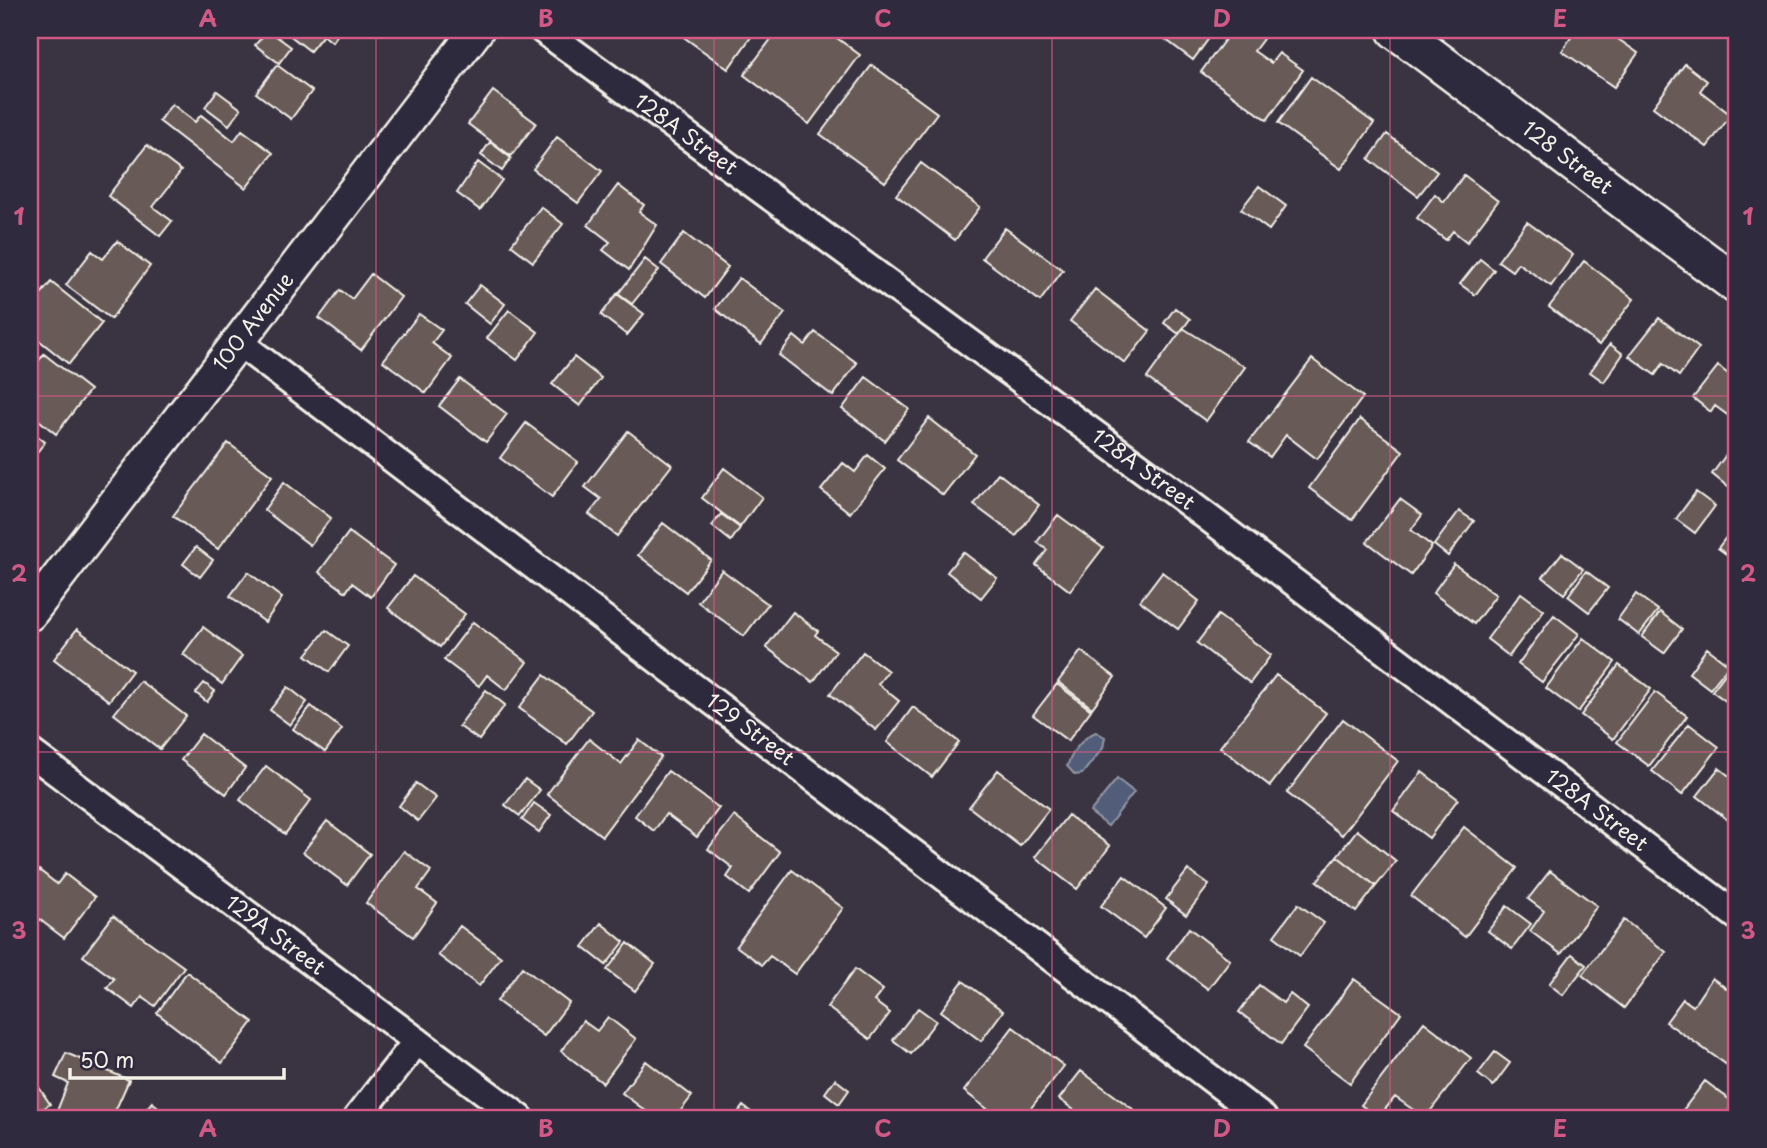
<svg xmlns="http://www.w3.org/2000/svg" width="1767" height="1148" font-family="'Playpen Sans',sans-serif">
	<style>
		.water { fill: #515d79; stroke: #9298a5; stroke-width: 2 }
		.building { fill: #675a56; stroke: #f4f1e8; stroke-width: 2 }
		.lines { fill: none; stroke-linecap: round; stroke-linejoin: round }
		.minor-casing { stroke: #f4f1e8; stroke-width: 32 }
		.tertiary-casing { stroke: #f4f1e8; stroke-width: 37 }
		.secondary-casing { stroke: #f4f1e8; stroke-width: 42 }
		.minor { stroke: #2f2a3d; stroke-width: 26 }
		.tertiary { stroke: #2f2a3d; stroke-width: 32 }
		.secondary { stroke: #2f2a3d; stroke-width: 37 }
		.grid { fill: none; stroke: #d15985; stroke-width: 2; stroke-opacity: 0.55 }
		.labels { text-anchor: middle; stroke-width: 5; stroke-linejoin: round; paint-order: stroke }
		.street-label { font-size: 21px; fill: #f4f1e8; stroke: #2f2a3d }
		.neatline { fill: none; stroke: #d15985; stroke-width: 2.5 }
		.grid-label { font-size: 23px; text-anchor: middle; font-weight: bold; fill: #d15985 }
	</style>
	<rect width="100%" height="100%" fill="#3a3442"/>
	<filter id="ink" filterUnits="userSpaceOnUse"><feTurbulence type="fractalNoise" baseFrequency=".0143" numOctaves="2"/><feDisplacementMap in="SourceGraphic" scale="14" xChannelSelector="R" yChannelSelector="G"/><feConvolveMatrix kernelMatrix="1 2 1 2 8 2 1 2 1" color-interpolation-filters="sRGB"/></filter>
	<g filter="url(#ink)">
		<path class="water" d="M1096,732L1105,737L1103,748L1082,774L1075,775L1067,766C1073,751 1081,738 1096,732Z
			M1117,779L1134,792L1108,826L1090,812Z"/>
		<path class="building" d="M268,30L291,47L279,63L255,45Z
			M283,30H341L332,42L323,35L310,51Z
			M674,30H756L728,69Z
			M778,30L788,35L792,30H826L860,55L809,124L744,75Z
			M1153,30H1215L1193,60Z
			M1232,30H1251L1263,39L1254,51L1271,63L1279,53L1303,70L1267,120L1201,72Z
			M1576,30H1605L1638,53L1614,87L1562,51Z
			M1685,64L1707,81L1700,91L1731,115L1707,147L1653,107Z
			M277,65L312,91L291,119L256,93Z
			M872,65L937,113L885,182L820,134Z
			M1311,77L1374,123L1341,169L1278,123Z
			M217,91L241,109L229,125L205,107Z
			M493,91L536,123L511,156L468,124Z
			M172,104L195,122L201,115L234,141L242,130L273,153L246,188L159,121Z
			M1387,134L1437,172L1418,196L1369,159Z
			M557,137L602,171L578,203L533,169Z
			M490,142L511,158L502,171L481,155Z
			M147,145L181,171L153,207L172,221L160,236L108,196Z
			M478,162L502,180L480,210L457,193Z
			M921,163L980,207L955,240L896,195Z
			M1464,175L1498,201L1467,242L1453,231L1446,240L1417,218L1435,194L1444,202Z
			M618,185L644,205L639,212L657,225L629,270L603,250L610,242L588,225Z
			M1259,186L1286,206L1269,230L1241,209Z
			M541,207L563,224L533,262L511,245Z
			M1527,222L1573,255L1551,286L1518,263L1512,271L1498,261Z
			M1005,228L1063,270L1040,301L982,258Z
			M684,233L728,267L705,298L661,264Z
			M117,241L150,266L111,319L66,285L92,251L103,259Z
			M645,259L659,270L632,304L618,294Z
			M1480,259L1494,270L1475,295L1460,284Z
			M1584,261L1634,299L1599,345L1549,307Z
			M371,274L401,297L361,350L319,318L340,290L352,299Z
			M739,278L785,313L761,344L715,309Z
			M51,282L102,323L69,364L30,333V307Z
			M480,285L505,304L490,324L465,304Z
			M1095,289L1150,331L1125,363L1070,321Z
			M617,294L644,314L627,335L601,315Z
			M1175,308L1190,319L1179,334L1164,323Z
			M509,310L538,332L517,360L487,338Z
			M419,314L442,330L432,343L452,358L426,393L383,361Z
			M1659,318L1699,348L1679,376L1663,364L1655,375L1629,356Z
			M1183,328L1245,367L1206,421L1147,378Z
			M815,332L857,363L833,396L779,355L794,336L805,345Z
			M1610,344L1623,354L1604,382L1590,372Z
			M44,354L90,390L56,434L30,413V372Z
			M574,357L601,378L580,406L552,384Z
			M1312,359L1363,397L1317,459L1286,435L1270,457L1249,442Z
			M1718,366L1737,381V422L1715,406L1711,412L1693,398Z
			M866,377L909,409L885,441L842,409Z
			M460,379L507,414L486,442L439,406Z
			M929,418L975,454L943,495L897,460Z
			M1360,419L1403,451L1352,520L1309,488Z
			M526,423L578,462L552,497L500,458Z
			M30,430L45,442L30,461Z
			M628,431L672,465L617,536L589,514L601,499L585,487Z
			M1737,440V485L1733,491L1712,474Z
			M228,443L272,476L218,549L173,516Z
			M868,455L885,469L850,513L821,490L843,463L855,472Z
			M724,468L762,497L740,527L702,498Z
			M998,473L1039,505L1016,536L974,505Z
			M284,482L331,518L310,545L264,510Z
			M1696,492L1715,506L1695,533L1676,519Z
			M1400,499L1422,515L1411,530L1432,546L1411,575L1367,542Z
			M1459,511L1474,521L1448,556L1434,545Z
			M721,514L740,528L731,541L712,526Z
			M1058,515L1103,548L1070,591L1036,565L1047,550L1037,542Z
			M663,523L711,560L686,592L638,555Z
			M1737,523V562L1718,548Z
			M349,532L394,565L371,597L352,583L346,592L319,572Z
			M196,547L213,560L200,577L183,564Z
			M963,552L997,578L981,598L947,572Z
			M1562,553L1583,569L1564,594L1543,577Z
			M1454,564L1496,595L1474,624L1433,593Z
			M722,570L768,604L744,636L698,602Z
			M1586,571L1608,588L1589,612L1568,596Z
			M248,572L282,598L265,622L230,596Z
			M1162,572L1199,601L1178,629L1140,601Z
			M413,576L465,614L440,647L388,608Z
			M1521,593L1544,610L1509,656L1487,639Z
			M1636,594L1658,610L1639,635L1618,619Z
			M793,612L818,631L815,635L836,651L813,682L766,647Z
			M1660,612L1682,629L1664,653L1642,637Z
			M1218,615L1271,655L1250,683L1197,643Z
			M1554,615L1579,634L1542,682L1518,664Z
			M473,622L527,662L506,690L487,675L479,686L444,660Z
			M203,627L242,656L222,684L183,654Z
			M77,629L132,671L109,701L54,659Z
			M326,630L348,646L329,672L306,655Z
			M1583,638L1615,662L1578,712L1546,688Z
			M1707,648L1729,665L1710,689L1689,673Z
			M1081,651L1115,677L1092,708L1058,682Z
			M863,652L888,671L878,684L899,701L876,730L830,694Z
			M1619,665L1651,689L1613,739L1581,715Z
			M1731,666L1737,672V703L1734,707L1712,691Z
			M544,675L592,711L567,744L519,708Z
			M1276,675L1326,713L1270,786L1220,747Z
			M140,681L186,716L160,749L114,714Z
			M204,683L215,691L207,702L196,693Z
			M1057,684L1091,710L1068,741L1033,715Z
			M288,687L307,702L290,725L270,710Z
			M486,690L505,705L479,740L459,726Z
			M1655,692L1687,716L1649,766L1617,742Z
			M311,706L342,729L325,752L293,729Z
			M913,707L959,742L932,777L887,742Z
			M1343,719L1398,761L1342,835L1287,793Z
			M1689,724L1719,747L1682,795L1652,771Z
			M201,734L245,768L226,794L181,760Z
			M589,739L621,764L639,740L661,757L602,836L547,794Z
			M266,766L311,800L285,834L240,800Z
			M1719,768L1737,782V827L1697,796Z
			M998,770L1049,809L1020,846L969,807Z
			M668,771L719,808L697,837L666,814L654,831L635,816Z
			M1422,772L1458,799L1429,838L1393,811Z
			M525,779L540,790L520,816L505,805Z
			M416,783L436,798L418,821L399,806Z
			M534,803L551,815L539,832L522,820Z
			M1068,815L1110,846L1077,889L1035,857Z
			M734,816L780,852L749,894L727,877L733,868L708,849Z
			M327,821L370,854L347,885L303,852Z
			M1464,827L1517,868L1465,937L1411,896Z
			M1357,830L1396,861L1376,886L1337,856Z
			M404,851L431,871L418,889L437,903L413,937L366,903Z
			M1337,856L1376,886L1356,912L1317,881Z
			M39,870L57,884L65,874L95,897L64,938L39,919L30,928V882Z
			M792,870L843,908L795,974L770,956L762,965L736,946Z
			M1188,870L1209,885L1186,915L1166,899Z
			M1550,871L1597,906L1561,954L1530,931L1544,911L1528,899Z
			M1124,876L1166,908L1144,938L1101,906Z
			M1298,904L1324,923L1300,956L1274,936Z
			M1507,906L1531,924L1512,949L1488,931Z
			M113,916L184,967L155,1006L142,997L134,1008L107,988L114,979L83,956Z
			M1624,920L1666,952L1624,1008L1582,975Z
			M601,923L624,942L606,965L583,947Z
			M460,926L501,957L479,986L438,955Z
			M1189,928L1230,960L1208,989L1167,958Z
			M628,943L655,964L635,991L607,970Z
			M1572,954L1586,965L1563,995L1549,984Z
			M522,967L569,1003L544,1036L497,1001Z
			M855,969L883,990L874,1001L890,1013L870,1039L827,1007Z
			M187,972L253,1022L222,1063L157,1013Z
			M1712,978L1737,996V1072L1666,1022L1683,999L1693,1006Z
			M1354,979L1401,1013L1350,1083L1303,1048Z
			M963,981L1003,1011L981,1041L941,1011Z
			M1259,985L1283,1003L1290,994L1308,1008L1281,1044L1239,1012Z
			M918,1008L936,1021L911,1054L893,1040Z
			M608,1017L636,1039L603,1083L561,1051L583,1021L597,1031Z
			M1424,1022L1471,1058L1425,1118L1395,1097L1378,1118L1361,1105Z
			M1013,1027L1064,1066L1023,1118H999L964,1091Z
			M1495,1052L1510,1063L1493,1086L1478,1074Z
			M66,1053L129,1080L112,1118H74L57,1111L68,1083L55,1077Z
			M646,1061L692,1096L675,1118H655L622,1093Z
			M1081,1071L1134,1110L1128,1118H1085L1059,1099Z
			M835,1079L849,1090L839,1104L825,1093Z
			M34,1080L50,1104L34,1115L36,1118H30V1083Z
			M1705,1081L1734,1103L1723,1118H1677Z
			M152,1102L172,1118H139Z
			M743,1106L759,1118H734Z"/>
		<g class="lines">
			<defs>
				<g id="minor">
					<path id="s1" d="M543,30L1182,498L1737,916"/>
					<path id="s2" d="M238,342L1263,1118"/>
					<path id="s3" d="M30,752L520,1118"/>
					<path d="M357,1118L417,1041"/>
				</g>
				<g id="tertiary">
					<path id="s4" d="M30,614L477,30"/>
				</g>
				<g id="secondary">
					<path id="s5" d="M1396,30L1737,285"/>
				</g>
			</defs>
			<use href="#minor" class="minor-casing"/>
			<use href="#tertiary" class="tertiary-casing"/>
			<use href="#secondary" class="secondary-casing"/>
			<use href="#minor" class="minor"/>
			<use href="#tertiary" class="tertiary"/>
			<use href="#secondary" class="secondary"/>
		</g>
	</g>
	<path class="grid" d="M376,30V1118M714,30V1118M1052,30V1118M1390,30V1118M30,396H1737M30,752H1737"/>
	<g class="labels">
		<g class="street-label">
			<text dy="7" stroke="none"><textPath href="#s1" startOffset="177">128A Street</textPath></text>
			<text dy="7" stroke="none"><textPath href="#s5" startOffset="214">128 Street</textPath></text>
			<text dy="7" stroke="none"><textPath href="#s4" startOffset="368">100 Avenue</textPath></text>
			<text dy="7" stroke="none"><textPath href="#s1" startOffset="744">128A Street</textPath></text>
			<text dy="7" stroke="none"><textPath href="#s2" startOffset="642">129 Street</textPath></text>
			<text dy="7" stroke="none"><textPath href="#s1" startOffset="1311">128A Street</textPath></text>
			<text dy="7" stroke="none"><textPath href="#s3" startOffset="306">129A Street</textPath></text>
		</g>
	</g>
	<rect width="1767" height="1148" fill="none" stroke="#2f2a3d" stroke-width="77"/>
	<path d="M70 1068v10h214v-10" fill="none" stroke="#f4f1e8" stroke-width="3.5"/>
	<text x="80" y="1068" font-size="21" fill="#f4f1e8" stroke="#2f2a3d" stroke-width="5" paint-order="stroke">50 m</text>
	<rect x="38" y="38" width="1690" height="1072" class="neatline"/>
	<g class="grid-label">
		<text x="208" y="27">A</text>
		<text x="546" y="27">B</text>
		<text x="883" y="27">C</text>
		<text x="1222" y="27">D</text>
		<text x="1560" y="27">E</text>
		<text x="19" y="225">1</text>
		<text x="1748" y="225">1</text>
		<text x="19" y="582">2</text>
		<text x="1748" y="582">2</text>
		<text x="19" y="939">3</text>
		<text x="1748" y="939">3</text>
		<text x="208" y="1137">A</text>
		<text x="546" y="1137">B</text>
		<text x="883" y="1137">C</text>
		<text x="1222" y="1137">D</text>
		<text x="1560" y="1137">E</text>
	</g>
</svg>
